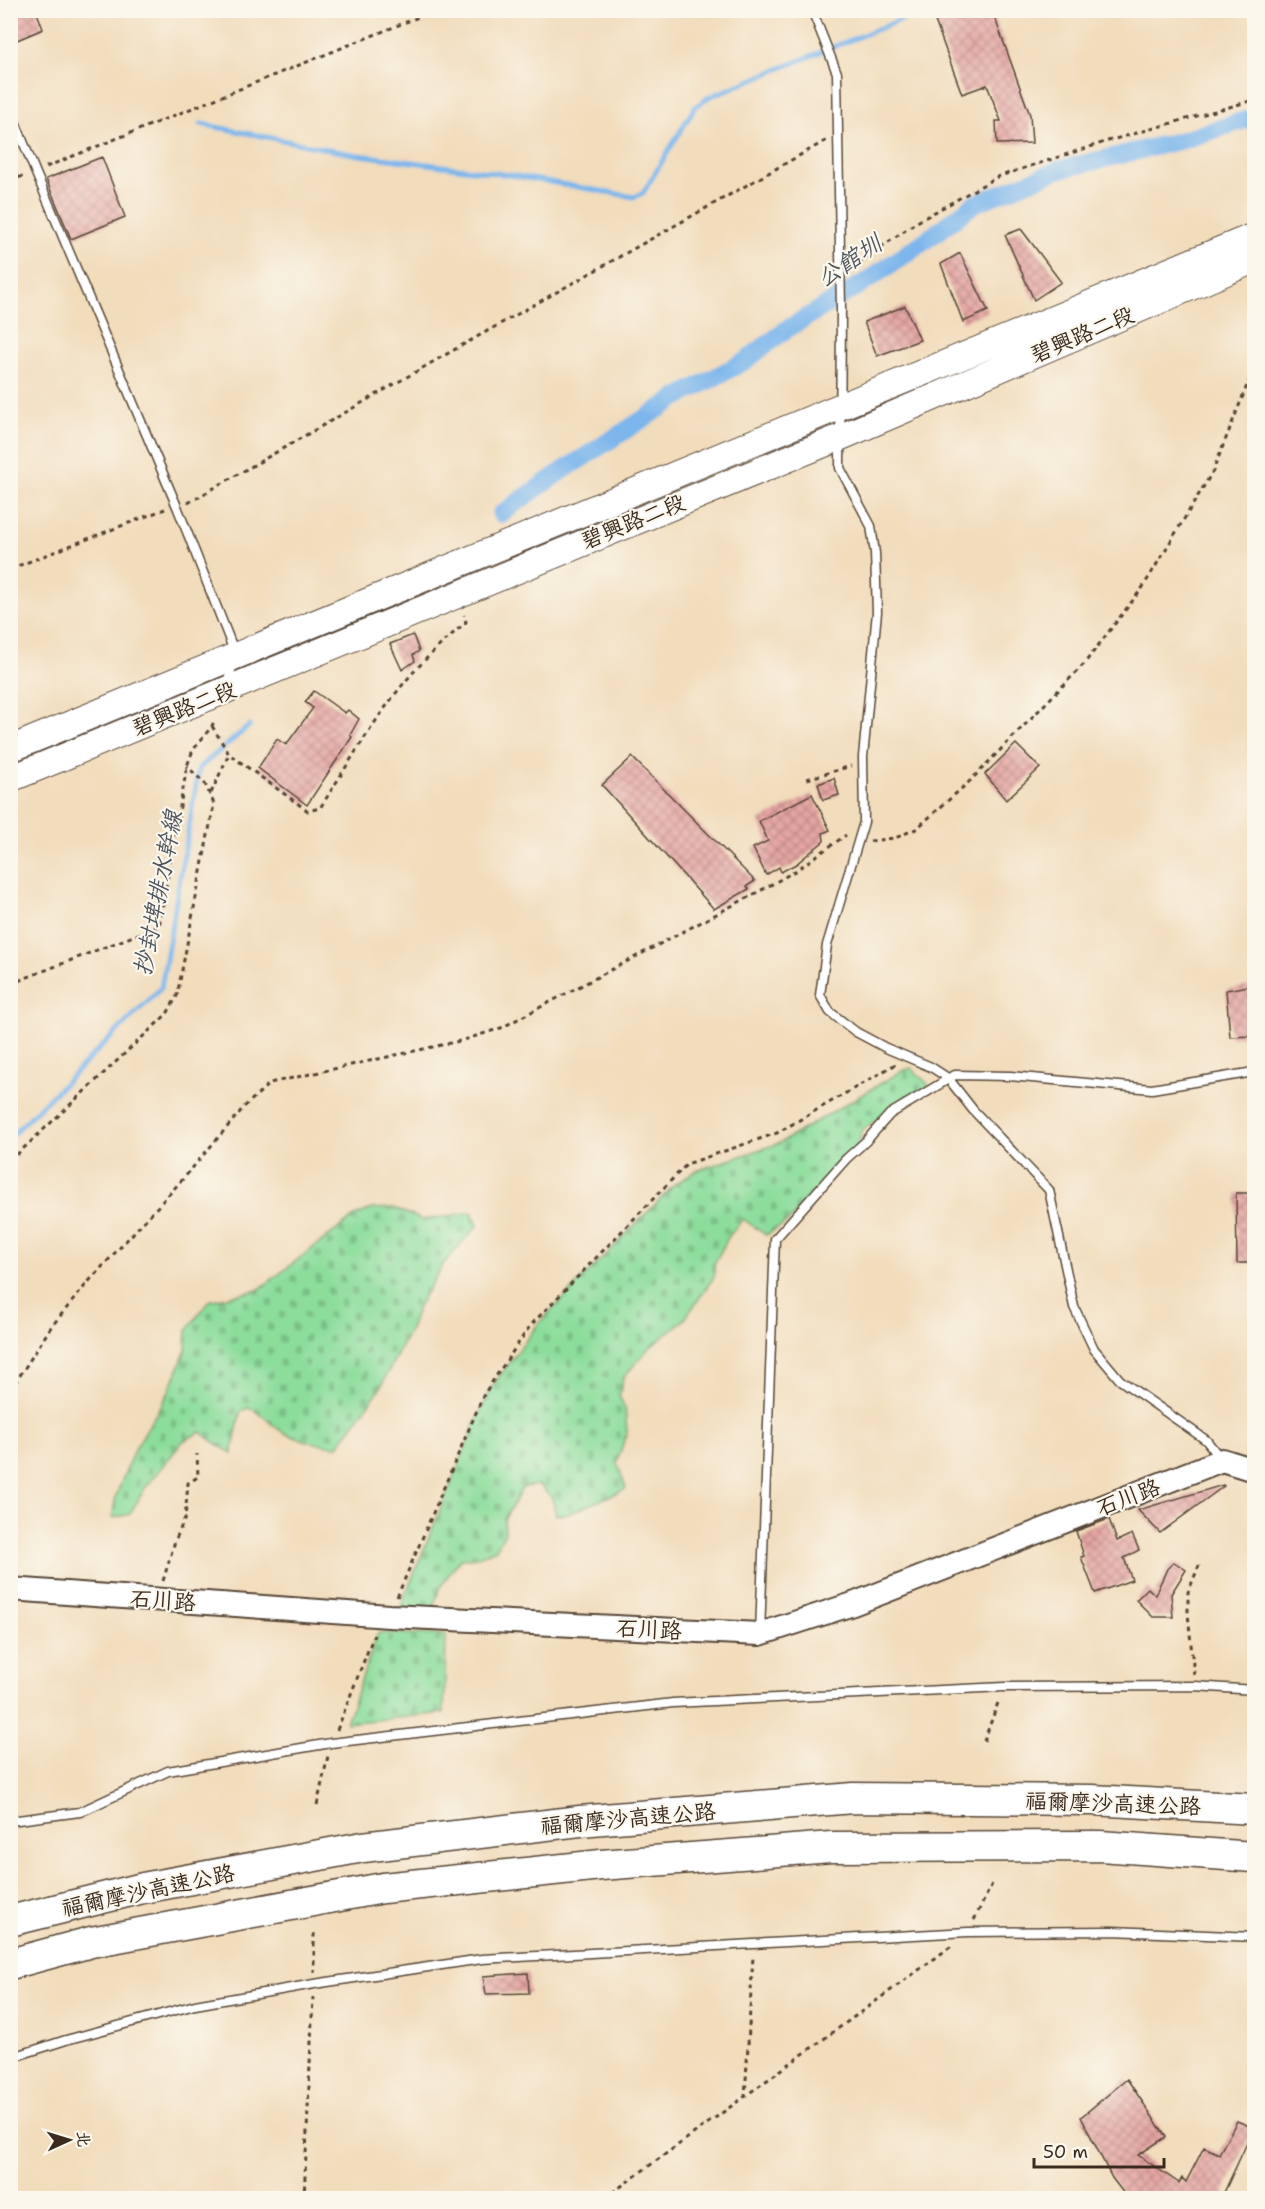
<svg xmlns="http://www.w3.org/2000/svg" width="1265" height="2209" font-family="'Shantell Sans','LXGW WenKai TC',sans-serif">
	<style>
		.cemetery { fill: url(#cemetery-stones); stroke: #64845d; stroke-width: 1.5 }
		.lines { fill: none; stroke-linecap: round; stroke-linejoin: round }
		.stream { stroke: #7bb6ec; stroke-width: 5 }
		.canal { stroke: #7bb6ec; stroke-width: 18 }
		.building { fill: url(#building-cross-hatch) }
		.lane-casing { stroke: #564536; stroke-width: 11 }
		.secondary-casing { stroke: #564536; stroke-width: 26 }
		.primary-casing { stroke: #564536; stroke-width: 28 }
		.highway-casing { stroke: #564536; stroke-width: 33 }
		.path { stroke: #564536; stroke-width: 3; stroke-dasharray: 4.5 4.5; stroke-linecap: butt }
		.lane { stroke: #fff; stroke-width: 8 }
		.secondary { stroke: #fff; stroke-width: 22 }
		.primary { stroke: #fff; stroke-width: 26 }
		.highway { stroke: #fff; stroke-width: 30 }
		.labels { text-anchor: middle; stroke-width: 4.5; stroke-linejoin: round; paint-order: stroke }
		.street-label { font-size: 22px; fill: #3b2a1e; stroke: #fbf7ec }
		.water-label { font-size: 24px; font-style: italic; fill: #4e545c; stroke: #fbf7ec }
	</style>
	<defs>
		<pattern id="cemetery-stones" width="16" height="16" patternUnits="userSpaceOnUse" patternTransform="scale(1.5)"><rect width="16" height="16" fill="#8cdd9c"/><path d="M2 7V4a2 2 0 0 1 4 0v3zM10 15v-3a2 2 0 0 1 4 0v3z" fill="#7abe86"/></pattern>
		<pattern id="building-cross-hatch" width="8" height="8" patternUnits="userSpaceOnUse" patternTransform="scale(1.5)"><rect width="8" height="8" fill="#e5a6a3"/><path d="M0 0l8 8M0 8l8-8" fill="none" stroke="#bb8784"/></pattern>
	</defs>
	<rect width="100%" height="100%" fill="#fbf7ec"/>
	<filter id="ink" filterUnits="userSpaceOnUse"><feTurbulence type="fractalNoise" baseFrequency=".0167" numOctaves="2"/><feDisplacementMap in="SourceGraphic" scale="12" xChannelSelector="R" yChannelSelector="G"/><feConvolveMatrix kernelMatrix="1 2 1 2 8 2 1 2 1" color-interpolation-filters="sRGB"/></filter>
	<filter id="wash" filterUnits="userSpaceOnUse"><feTurbulence type="fractalNoise" baseFrequency=".008" numOctaves="4" result="noise"/><feDisplacementMap in="SourceGraphic" scale="24" xChannelSelector="R" yChannelSelector="G"/><feGaussianBlur stdDeviation="1.35" result="paint"/><feColorMatrix in="noise" values="0 0 0 0 0 0 0 0 0 0 0 0 0 0 0 0 0 1.4 0 .05"/><feComposite in="paint" operator="in"/></filter>
	<g filter="url(#wash)">
		<rect width="100%" height="100%" fill="#f1dcbb"/>
		<path class="cemetery" d="M911,1068L928,1084V1088L897,1105L861,1131L859,1145L789,1221L766,1235L743,1219L729,1236L714,1264V1277L684,1320L648,1349L623,1378L619,1396L625,1408L627,1432L617,1462L626,1489L568,1514L556,1515L552,1498L539,1485L523,1487L504,1519L505,1532L496,1549L478,1557L460,1559C447,1576 435,1591 433,1613L397,1615L481,1410L494,1384L538,1324L675,1184L696,1171L780,1143L902,1071Z
			M393,1208L423,1220L472,1212L478,1225L444,1263L418,1306L411,1327L379,1390L338,1446C324,1446 295,1439 283,1432C270,1425 262,1411 247,1408L240,1413L232,1454L200,1432L183,1441L145,1488L130,1514L112,1518L116,1496L133,1452L168,1394L186,1350L187,1330L209,1301L258,1290L355,1216L372,1209Z
			M378,1633L446,1635L444,1713L346,1723Z"/>
		<g class="lines">
			<path class="stream" d="M201,124L352,154L510,175L634,197L643,193L695,107L709,97L925,10
				M10,1137L161,988L199,768L249,726"/>
			<path class="canal" d="M501,514L556,475L676,398L745,361L787,329L865,282L928,239L974,204L1058,170L1183,140L1254,117"/>
		</g>
		<g id="blocks">
			<path class="building" d="M10,10H36L43,29L10,43Z
				M931,10H992L1030,115L1032,143L997,144L996,121H1001L987,85L962,94Z
				M102,157L125,217L71,239L46,179Z
				M1021,229L1061,282L1034,300L1005,235Z
				M960,253L988,311L963,322L941,264Z
				M905,306L920,340L877,356L864,322Z
				M413,635L419,651L413,655L415,661L402,670L390,644Z
				M314,691L345,713L348,710L359,719L350,735L352,737L307,805L258,768L277,739L286,745L313,708L305,702Z
				M1016,744L1040,768L1006,800L985,774Z
				M632,757L755,881L747,886L749,889L714,909L602,785Z
				M834,778L839,795L823,800L818,784Z
				M812,794L830,830L823,833L824,841L796,864L781,872L779,867L766,875L753,848L768,841L759,821Z
				M1254,985V1036L1230,1037L1226,990Z
				M1236,1193H1254V1263H1237Z
				M1223,1485L1224,1486L1160,1533L1138,1510Z
				M1109,1519L1117,1541L1132,1534L1139,1550L1124,1558L1132,1580L1095,1593L1081,1557L1084,1556L1076,1531Z
				M1174,1562L1186,1570L1171,1594L1173,1617H1153L1136,1600L1148,1588L1155,1595L1167,1569Z
				M528,1973L529,1993L486,1994L483,1976Z
				M1127,2079L1166,2137L1138,2155L1179,2183L1182,2178L1186,2182L1204,2147L1219,2154L1237,2121L1254,2128L1221,2199H1128L1112,2178L1081,2117Z"/>
		</g>
	</g>
	<g filter="url(#ink)">
		<use href="#blocks" fill-opacity="0" stroke="#564536" stroke-width="1.5"/>
		<g class="lines">
			<defs>
				<path id="lane" d="M812,10L837,73L841,309L840,468L871,526L875,553L877,612L863,757L864,822L827,945L820,995L830,1012L856,1032L886,1048L931,1067L948,1078L973,1110L1049,1190L1074,1307L1094,1349L1120,1380L1206,1440L1221,1459
					M10,109L35,171L178,509L236,656L226,685
					M760,1633L775,1239L846,1159L866,1141L890,1114L955,1075L1010,1076L1152,1089L1254,1072
					M10,1821L80,1812L168,1771L331,1743L673,1703L1004,1687L1195,1686L1254,1690
					M10,2058L66,2040L195,2005L314,1984L482,1959L968,1932L1112,1931L1254,1937"/>
				<path id="secondary" d="M10,1589L389,1616L760,1634L853,1604L1222,1460L1254,1470"/>
				<path id="primary" d="M10,749L1254,236
					M10,779L841,437L1254,260"/>
				<path id="highway" d="M10,1921L143,1888L363,1847L580,1821L853,1798L1092,1800L1254,1809
					M10,1964L91,1942L383,1888L601,1865L831,1847L1100,1846L1254,1857"/>
			</defs>
			<use href="#lane" class="lane-casing"/>
			<use href="#secondary" class="secondary-casing"/>
			<use href="#primary" class="primary-casing"/>
			<use href="#highway" class="highway-casing"/>
			<path class="path" d="M46,167L436,10
				M10,181L23,176
				M851,268L917,222L997,177L1108,141L1254,100
				M188,503L459,347L827,140
				M10,569L165,509
				M212,726L229,754L308,811L320,808C346,768 370,726 400,688C419,664 442,643 466,622L464,615
				M807,779L851,766
				M211,793L229,754
				M870,841L895,838L916,829L970,781L1084,664L1143,587L1213,471L1254,368
				M10,984L159,926L187,766L193,750L212,726L215,719
				M10,1161L167,1014L177,996L214,804L205,784L187,766
				M10,1391L51,1327L90,1280L183,1179L245,1106L270,1083L464,1040L501,1028L760,891L795,871L846,835
				M163,1581L175,1541L185,1518L188,1483L198,1477L197,1454
				M397,1597L484,1394L530,1326L687,1164L777,1133L896,1064
				M1194,1675L1188,1613V1592L1201,1561
				M337,1730L374,1635
				M984,1741L999,1700
				M317,1805L328,1756
				M974,1920L992,1884
				M314,1933V1973
				M745,2098L753,1956
				M304,2198L313,1997
				M605,2198L953,1945"/>
			<use href="#lane" class="lane"/>
			<use href="#secondary" class="secondary"/>
			<use href="#primary" class="primary"/>
			<use href="#highway" class="highway"/>
		</g>
	</g>
	<g class="labels">
		<g class="street-label">
			<text transform="translate(1082 334) rotate(-23)" y="8">碧興路二段</text>
			<text transform="translate(633 521) rotate(-22)" y="8">碧興路二段</text>
			<text transform="translate(184 708) rotate(-22)" y="8">碧興路二段</text>
			<text transform="translate(1128 1497) rotate(-21)" y="8">石川路</text>
			<text transform="translate(163 1600) rotate(4)" y="8">石川路</text>
			<text transform="translate(649 1629) rotate(3)" y="8">石川路</text>
			<text transform="translate(1113 1803) rotate(2)" y="8">福爾摩沙高速公路</text>
			<text transform="translate(628 1818) rotate(-5)" y="8">福爾摩沙高速公路</text>
			<text transform="translate(148 1890) rotate(-12)" y="8">福爾摩沙高速公路</text>
		</g>
		<g class="water-label">
			<text transform="translate(849 261) rotate(-34)" y="8">公館圳</text>
			<text transform="translate(158 893) rotate(-79)" y="8">抄封埤排水幹線</text>
		</g>
	</g>
	<rect width="1265" height="2209" fill="none" stroke="#fbf7ec" stroke-width="36"/>
	<g transform="translate(69 2140) rotate(86)" stroke="#fbf7ec" stroke-width="4.5" paint-order="stroke">
	<path d="M0-4.5L10 22L0 15L-10 22Z" fill="#3b2a1e"/>
	<text y="-9" font-size="16" font-weight="bold" text-anchor="middle" fill="#3b2a1e">北</text>
	</g>
	<path d="M1034 2158v9h130v-9" fill="none" stroke="#3b2a1e" stroke-width="3"/>
	<text x="1043" y="2158" font-size="18" fill="#3b2a1e" stroke="#fbf7ec" stroke-width="4.5" paint-order="stroke">50 m</text>
</svg>
